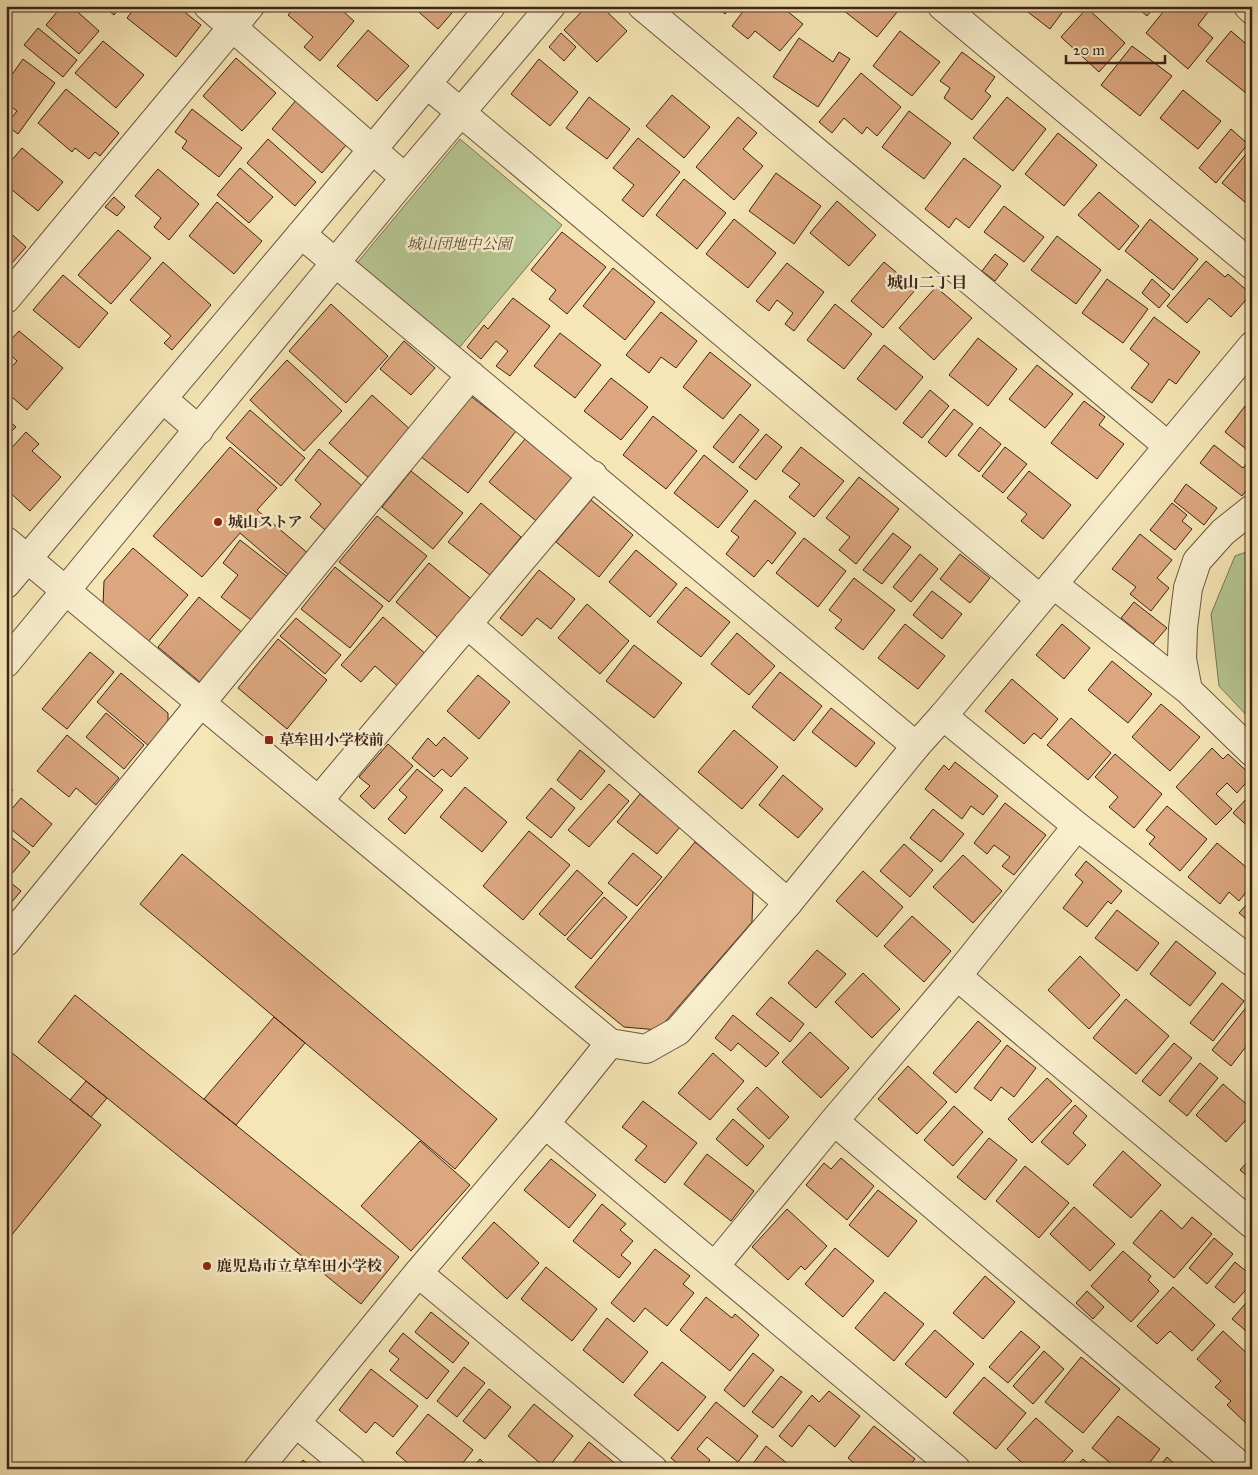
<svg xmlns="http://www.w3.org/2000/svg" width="1258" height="1475" font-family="'IM FELL Great Primer','Noto Serif JP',serif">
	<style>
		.green { fill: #b6c692; stroke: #7a7456 }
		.building { fill: #dca77f; stroke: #3d2319 }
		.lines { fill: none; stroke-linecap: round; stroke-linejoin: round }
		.minor-casing { stroke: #6b5440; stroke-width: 30 }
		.tertiary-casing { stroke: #6b5440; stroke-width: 30 }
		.minor { stroke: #f9efcf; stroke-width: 28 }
		.tertiary { stroke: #f9efcf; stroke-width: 28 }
		.poi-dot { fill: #8f2418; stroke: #f9efcf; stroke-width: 2 }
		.labels { text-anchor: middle; stroke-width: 5; stroke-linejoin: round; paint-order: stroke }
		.park-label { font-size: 15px; font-style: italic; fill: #5b4c37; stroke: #f9efcf }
		.poi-label { font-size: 15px; font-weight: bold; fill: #3d2319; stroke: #f9efcf; text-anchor: start }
		.neighbourhood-label { font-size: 16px; font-weight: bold; fill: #3d2319; stroke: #f9efcf }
	</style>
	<rect width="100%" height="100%" fill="#f6e6b5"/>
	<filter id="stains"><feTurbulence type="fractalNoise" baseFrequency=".004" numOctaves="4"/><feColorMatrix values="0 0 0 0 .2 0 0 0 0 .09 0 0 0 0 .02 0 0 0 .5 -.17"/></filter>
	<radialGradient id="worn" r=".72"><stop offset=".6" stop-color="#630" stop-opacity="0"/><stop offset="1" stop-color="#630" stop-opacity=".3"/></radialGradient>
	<path class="green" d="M460,139L562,225L459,348L357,263Z
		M1252,550V721L1219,686L1211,614L1235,556Z"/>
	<path class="building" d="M62,6H71L99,31L79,54L46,25Z
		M103,6H121L114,15Z
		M136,6H177L201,25L176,57L127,18Z
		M296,6H337L354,21L320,61L304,47L313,37L288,15Z
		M412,6H458L438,29Z
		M587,6H601L627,31L597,62L564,30Z
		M715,6H732L725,14Z
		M747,6H781L803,24L780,51L755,31L748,39L732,26Z
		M838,6H902L877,37Z
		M1020,6H1067L1050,29Z
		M1135,6H1155L1147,16Z
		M1168,6H1201L1208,12L1198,25L1213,38L1188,69L1146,33Z
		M1087,8L1125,43L1099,72L1061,37Z
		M38,28L77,60L63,77L24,45Z
		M368,30L409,66L377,101L337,66Z
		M900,31L940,62L912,96L873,66Z
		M1231,31L1252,49V86L1246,93L1206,61Z
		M561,33L576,47L564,61L549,47Z
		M799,38L833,62L839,52L850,59L818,107L773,77Z
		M103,41L144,75L116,108L75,73Z
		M1132,46L1172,76L1140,116L1101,85Z
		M962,52L995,77L985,91L991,96L972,120L944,98L950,88L940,81Z
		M236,58L276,93L242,131L203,96Z
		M23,59L55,83L18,134L6,125L17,111L6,103V83Z
		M539,59L578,92L550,126L511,94Z
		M861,73L901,107L877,136L867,127L862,134L844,118L832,133L819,122Z
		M66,89L119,133L100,156L95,152L89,159L75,148L72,152L38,123Z
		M1183,90L1221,121L1198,149L1160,118Z
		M672,95L710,127L684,158L646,126Z
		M589,97L630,129L607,159L566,128Z
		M1007,97L1046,129L1013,171L973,138Z
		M297,99L347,144L322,173L272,129Z
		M192,109L242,148L219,177L182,148L187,141L175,132Z
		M909,111L951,143L924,179L882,147Z
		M738,117L757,133L743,149L763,166L734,200L696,167Z
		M1231,129L1248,144L1216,183L1199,168Z
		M1058,133L1097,165L1064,206L1025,174Z
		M638,138L680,172L643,217L622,200L634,185L613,168Z
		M268,139L316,182L295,206L247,163Z
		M1252,147V195L1245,202L1222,183Z
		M22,148L63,182L38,211L6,185V167Z
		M964,158L1001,186L969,228L956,218L949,228L925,209Z
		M240,168L273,197L249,223L217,195Z
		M158,169L199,204L169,240L154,227L161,218L135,196Z
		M776,173L821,206L794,244L749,211Z
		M684,179L726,213L697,249L656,215Z
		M1099,192L1139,226L1119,250L1078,215Z
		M114,197L125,207L117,216L105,207Z
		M837,201L876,235L849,266L810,233Z
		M217,202L262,241L234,274L189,236Z
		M1004,206L1044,237L1024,262L984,232Z
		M734,219L776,253L748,288L706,254Z
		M1150,219L1198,259L1173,290L1125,251Z
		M6,229L26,247L6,270Z
		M118,230L151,258L111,304L78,275Z
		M562,232L606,267L567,314L549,299L556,290L531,270Z
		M1057,236L1101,270L1076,304L1031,270Z
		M995,254L1008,264L995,281L982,271Z
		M1206,261L1225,277L1228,274L1251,294L1231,317L1209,298L1187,323L1167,306Z
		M163,262L211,305L172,350L164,343L171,336L130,300Z
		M884,262L916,289L883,328L851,301Z
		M787,263L824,292L794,331L785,324L793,313L777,300L769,311L756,301Z
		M613,268L655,302L625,340L583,306Z
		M63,275L108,313L79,348L33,310Z
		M1107,279L1148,309L1123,343L1082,313Z
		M1152,279L1170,295L1159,308L1142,293Z
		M936,287L972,318L934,360L899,328Z
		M513,298L550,326L510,376L496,366L508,351L496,341L481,359L467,347L484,325L488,329Z
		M331,304L388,356L346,403L289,351Z
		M835,304L872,334L844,369L807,340Z
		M661,312L697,341L676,368L661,357L649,373L626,355Z
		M1154,317L1200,352L1176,384L1169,379L1152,403L1131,388L1149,364L1130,349Z
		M19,331L63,368L27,410L6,392V373L17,361L6,351V345Z
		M560,333L601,365L575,398L534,366Z
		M978,338L1017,369L988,406L949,375Z
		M404,341L435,368L411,395L380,369Z
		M884,345L923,377L896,410L857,379Z
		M710,352L751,385L723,419L683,387Z
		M287,360L342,411L304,451L250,400Z
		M1037,365L1073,394L1045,428L1009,399Z
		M611,378L648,407L621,440L584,411Z
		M930,390L949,406L922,438L903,423Z
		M468,394L516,431L468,493L420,456Z
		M372,395L412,431L370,479L329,443Z
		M1084,401L1105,417L1099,425L1124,444L1097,479L1051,443Z
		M1245,406L1252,412V441L1246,449L1225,432Z
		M954,409L973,424L946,457L928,442Z
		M250,410L305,458L281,486L226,438Z
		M740,414L759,430L733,463L713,447Z
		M653,416L697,451L666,489L623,455Z
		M6,418L16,427L6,437Z
		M980,427L1001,444L979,472L958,455Z
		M26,432L39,444L32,451L61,477L30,511L6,489V454Z
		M766,434L782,447L756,480L739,467Z
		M525,439L577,482L541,525L489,482Z
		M1214,445L1243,468L1252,457V483L1242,496L1200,463Z
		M230,447L277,488L257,510L310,555L291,577L240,533L202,577L153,536Z
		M801,447L844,481L814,517L789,497L800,484L782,471Z
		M1005,447L1027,464L1003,493L982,476Z
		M319,449L367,490L330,534L310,517L321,504L295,480Z
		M704,455L748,491L718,528L674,493Z
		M411,471L463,513L433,549L382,507Z
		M1029,471L1071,505L1043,539L1021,521L1027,514L1007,498Z
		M859,477L899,509L856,564L839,550L850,537L826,518Z
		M1186,484L1217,508L1204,525L1174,501Z
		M591,500L633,535L599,577L556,542Z
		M755,500L796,533L772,564L768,560L754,577L726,554L739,537L731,531Z
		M481,503L521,537L490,575L448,542Z
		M1172,503L1187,515L1182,521L1192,529L1175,550L1150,530Z
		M377,516L427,556L389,602L339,562Z
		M893,533L911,547L882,584L863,570Z
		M1140,534L1172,560L1157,578L1169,588L1151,611L1130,594L1136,587L1112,569Z
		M804,538L846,571L818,607L776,573Z
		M240,540L289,578L254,622L221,597L238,575L223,563Z
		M133,548L188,595L147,643L103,605L104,581Z
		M636,550L677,584L650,617L609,582Z
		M920,554L938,569L911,602L893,587Z
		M960,554L990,578L970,603L940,579Z
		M429,563L476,603L443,642L396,602Z
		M335,567L383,606L350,648L301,609Z
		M539,570L575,599L551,629L537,618L522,636L500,618Z
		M854,578L895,610L863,650L835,628L842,620L829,610Z
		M686,587L730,622L701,657L657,622Z
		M932,591L962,614L942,639L913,615Z
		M199,597L249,638L207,688L158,647Z
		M1134,602L1167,628L1153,644L1121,618Z
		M587,604L629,641L600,674L558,638Z
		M383,617L428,656L401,689L375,666L361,682L341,665Z
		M296,618L341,655L325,674L280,636Z
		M905,624L945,656L918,689L878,658Z
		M1062,624L1090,648L1064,679L1036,655Z
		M737,633L775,666L749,695L711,664Z
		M278,639L327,680L287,729L238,688Z
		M634,645L682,683L654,718L606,681Z
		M90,652L114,672L67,729L42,709Z
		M1112,661L1152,694L1128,723L1088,690Z
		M780,672L822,706L794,741L752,707Z
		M121,673L168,713V726L150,747L97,702Z
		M478,675L510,702L479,739L447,711Z
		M1012,679L1058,719L1041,739L1034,733L1024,744L985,711Z
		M1161,704L1200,737L1170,771L1132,737Z
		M831,708L875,743L856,767L812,732Z
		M106,713L144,745L124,769L86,737Z
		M1071,718L1111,753L1088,780L1047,745Z
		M734,730L778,767L742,809L698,772Z
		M67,735L119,778L96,805L76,788L69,797L37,771Z
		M444,737L468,758L451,777L442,769L434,777L412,758L428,738L436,746Z
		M388,744L413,766L374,809L360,796L370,786L359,777Z
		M1212,748L1223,759L1228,754L1252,776L1237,793L1227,783L1216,794L1232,809L1216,825L1176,787Z
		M580,750L605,771L581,800L557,780Z
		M1115,754L1162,794L1134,828L1109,807L1118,797L1095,777Z
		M955,762L998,796L983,815L971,806L962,819L925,789L944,765L949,770Z
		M417,769L443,790L405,834L388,819L407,797L399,790Z
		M783,775L823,809L798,838L759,805Z
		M6,784L13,790L6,798Z
		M609,784L629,801L589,847L568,830Z
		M465,787L507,822L482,852L440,817Z
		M551,788L575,808L551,838L526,818Z
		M1252,793V830L1233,813Z
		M640,794L680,827L657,854L617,822Z
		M21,798L52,824L33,847L6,825V816Z
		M1005,803L1046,835L1014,875L1002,866L1010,857L994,845L987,854L974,843Z
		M1167,806L1207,839L1180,871L1149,844L1155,837L1146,830Z
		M933,809L964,834L941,862L910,838Z
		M529,831L570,865L523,920L483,886Z
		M6,833L30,852L10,876L6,873Z
		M695,842L753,891L752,922L658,1030L624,1027L575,987Z
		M1217,843L1252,872V885L1239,901L1229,892L1220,904L1188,877Z
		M904,844L933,870L910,897L880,871Z
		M633,853L662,877L637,906L608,883Z
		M182,854L497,1119L455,1169L140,904Z
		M963,855L1002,891L973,923L933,887Z
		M1086,861L1122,891L1111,904L1108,901L1087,927L1063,908L1083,882L1075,875Z
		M577,870L603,893L565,936L539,914Z
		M863,871L903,907L877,937L836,901Z
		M6,879L21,891L6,909Z
		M604,897L627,917L591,959L567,939Z
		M1252,898V924L1239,913Z
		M1117,910L1159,943L1137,971L1095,938Z
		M912,916L951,951L924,982L884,946Z
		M1176,941L1216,973L1190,1006L1150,974Z
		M817,950L846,974L816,1008L788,983Z
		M1080,956L1120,995L1089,1029L1048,990Z
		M863,973L900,1009L872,1038L835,1002Z
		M1222,983L1244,1001L1213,1041L1190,1023Z
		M75,995L399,1257L361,1304L38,1042Z
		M771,997L804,1024L790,1042L756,1014Z
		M1126,999L1169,1036L1136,1074L1093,1038Z
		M1249,1004L1252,1006V1039L1231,1066L1212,1050Z
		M733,1015L779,1053L766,1067L738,1043L731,1051L715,1038Z
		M274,1017L305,1043L236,1125L204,1099Z
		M978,1021L1001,1041L956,1093L933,1073Z
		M810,1032L849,1068L821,1098L782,1062Z
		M1174,1043L1192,1058L1160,1096L1142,1081Z
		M1007,1045L1036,1068L1014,1097L1001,1087L991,1101L974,1088Z
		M6,1048L101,1125L6,1242Z
		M713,1053L744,1081L710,1120L678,1093Z
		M1200,1063L1218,1078L1187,1116L1169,1101Z
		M908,1066L947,1102L917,1134L878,1099Z
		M1047,1078L1072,1101L1032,1143L1008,1119Z
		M86,1081L107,1098L91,1117L70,1100Z
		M1223,1084L1252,1109V1113L1226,1142L1196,1115Z
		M757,1087L789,1117L769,1139L737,1109Z
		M643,1101L697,1143L665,1183L635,1160L647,1146L622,1127Z
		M1075,1105L1087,1116L1073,1133L1086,1145L1068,1165L1041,1142Z
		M954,1106L983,1132L953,1166L924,1140Z
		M733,1119L764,1146L747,1166L716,1139Z
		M989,1138L1017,1160L985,1200L957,1177Z
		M420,1141L470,1185L411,1251L361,1206Z
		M1123,1151L1161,1185L1131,1218L1093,1185Z
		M707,1154L754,1191L731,1221L684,1184Z
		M1252,1157V1180L1240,1170Z
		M841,1158L874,1186L847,1220L806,1185L824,1163L831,1169Z
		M551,1159L596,1195L569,1228L524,1190Z
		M1025,1166L1069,1203L1039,1238L996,1201Z
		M878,1190L917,1221L888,1257L849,1225Z
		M602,1204L626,1224L620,1230L633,1241L621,1255L631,1263L619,1278L573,1241Z
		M1074,1207L1115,1244L1090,1271L1050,1234Z
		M787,1209L827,1246L805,1270L801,1266L788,1280L752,1247Z
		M1161,1210L1182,1229L1192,1217L1212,1234L1174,1278L1133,1243Z
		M494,1222L539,1263L507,1299L462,1258Z
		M1214,1238L1233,1254L1207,1284L1189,1268Z
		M835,1248L874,1281L843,1317L805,1284Z
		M655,1249L690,1276L683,1284L694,1293L667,1326L645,1308L634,1322L611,1303Z
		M1123,1251L1151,1276L1148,1280L1159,1291L1131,1322L1091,1286Z
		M1235,1262L1252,1276V1283L1234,1303L1215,1287Z
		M546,1267L597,1309L572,1341L521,1299Z
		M985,1276L1015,1302L983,1339L953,1313Z
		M1173,1287L1215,1325L1192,1351L1170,1331L1157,1344L1137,1326Z
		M1087,1291L1104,1307L1093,1319L1076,1303Z
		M885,1292L924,1324L894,1361L855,1328Z
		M1252,1296V1336L1232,1319Z
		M706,1297L732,1318L735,1314L759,1335L730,1371L680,1330Z
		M431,1312L469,1343L453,1363L415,1332Z
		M607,1318L648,1352L623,1383L583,1350Z
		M935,1330L974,1364L946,1398L905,1364Z
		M1021,1331L1040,1347L1008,1383L989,1367Z
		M1223,1331L1252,1358V1429L1227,1405L1231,1401L1215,1387L1221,1381L1197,1359Z
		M403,1333L449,1371L427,1399L390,1370L399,1359L389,1351Z
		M1044,1351L1064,1369L1033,1404L1013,1386Z
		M753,1353L774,1370L744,1407L724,1390Z
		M1081,1357L1120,1389L1083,1433L1045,1402Z
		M662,1362L706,1397L678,1431L634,1395Z
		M464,1367L485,1383L457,1417L437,1401Z
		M371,1369L418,1406L393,1437L375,1422L366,1433L339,1410Z
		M781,1376L802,1392L773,1428L752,1412Z
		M984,1377L1026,1413L996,1449L953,1413Z
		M489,1389L511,1407L485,1439L463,1421Z
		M829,1391L860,1416L835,1447L809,1425L792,1447L779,1436L812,1395L819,1402Z
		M716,1402L758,1436L738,1462L707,1437L697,1449L710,1460L703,1469H684L671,1458Z
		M534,1404L573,1436L547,1469L508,1436Z
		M428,1414L473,1450L458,1469H415L396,1453Z
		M1118,1416L1160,1449L1145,1469H1118L1092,1448Z
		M1036,1418L1073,1451L1057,1469H1029L1007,1449Z
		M874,1426L915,1459L907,1469H849L854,1463L848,1458Z
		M589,1442L622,1469H568Z
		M766,1446L794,1469H749Z
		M1167,1457L1180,1469H1157Z
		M480,1459L490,1469H471Z
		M1083,1459L1095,1469H1074Z
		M303,1460L314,1469H296Z"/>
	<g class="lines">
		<defs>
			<path id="minor" d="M208,6L405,178
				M642,6L1168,446
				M942,6L1252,265
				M1248,6L1252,10
				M427,84L1040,599
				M301,234L916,746
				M6,299L250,6
				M163,399L199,430
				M6,584L373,149L491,6
				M1053,584L1188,690L1252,752
				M467,624L788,903
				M6,663L405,178L551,6
				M1188,690L1182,659L1183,628L1188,588L1197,561L1223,532L1252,509
				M943,716L1077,826L1252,962
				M319,800L593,475
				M6,942L200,704L471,375
				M957,976L1252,1224
				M834,1121L1244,1469
				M545,1124L956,1469
				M715,1266L834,1121L957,976L1077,826
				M418,1273L653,1469
				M296,1423L351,1469
				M258,1469L418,1273L545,1124L610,1043"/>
			<path id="tertiary" d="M6,541L610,1043L646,1049L678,1031L788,903L916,746L943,716L1252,346"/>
		</defs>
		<use href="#minor" class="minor-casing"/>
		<use href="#tertiary" class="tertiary-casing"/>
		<use href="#minor" class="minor"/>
		<use href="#tertiary" class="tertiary"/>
	</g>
	<g class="poi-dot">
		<circle cx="218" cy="522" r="5"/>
		<rect x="264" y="735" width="10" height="10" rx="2.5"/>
		<circle cx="207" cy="1266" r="5"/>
	</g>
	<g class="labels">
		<g class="park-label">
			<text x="459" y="249">城山団地中公園</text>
		</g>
		<g class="poi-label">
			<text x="228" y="527">城山ストア</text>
			<text x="279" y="745">草牟田小学校前</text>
			<text x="217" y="1271">鹿児島市立草牟田小学校</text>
		</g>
		<g class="neighbourhood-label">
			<text x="927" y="288">城山二丁目</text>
		</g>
	</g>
	<rect width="1258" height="1475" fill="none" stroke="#f6e6b5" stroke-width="25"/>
	<rect x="8" y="8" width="1243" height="1460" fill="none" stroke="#3d2319" stroke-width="2.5"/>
	<rect x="12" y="12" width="1233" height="1450" fill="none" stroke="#3d2319"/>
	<path d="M1066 55v8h99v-8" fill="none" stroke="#3d2319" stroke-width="2.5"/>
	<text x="1073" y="55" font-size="15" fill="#3d2319" stroke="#f9efcf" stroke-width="4" paint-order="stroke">20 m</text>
	<rect width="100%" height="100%" filter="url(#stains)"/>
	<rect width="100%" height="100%" fill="url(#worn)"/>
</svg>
